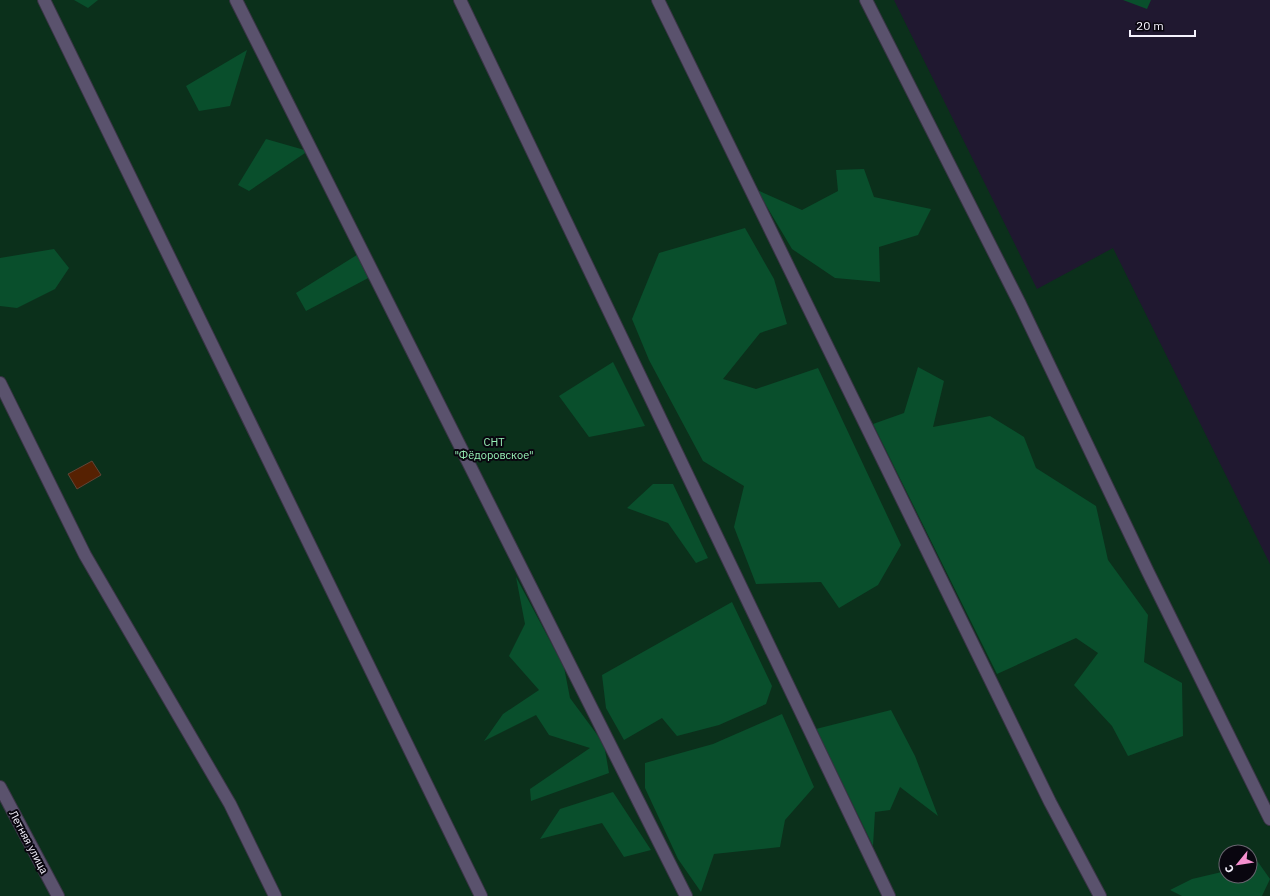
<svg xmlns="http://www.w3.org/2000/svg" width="1270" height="896" font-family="'IBM Plex Sans',sans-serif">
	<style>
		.green { fill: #0b301b; fill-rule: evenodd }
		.forest { fill: #094f2c }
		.building { fill: #562102; stroke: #614436 }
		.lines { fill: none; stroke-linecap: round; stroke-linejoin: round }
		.street-casing { stroke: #393445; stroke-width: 14 }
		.street { stroke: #5a526d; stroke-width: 12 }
		.labels { text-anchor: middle; stroke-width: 4; stroke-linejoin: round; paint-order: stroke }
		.park-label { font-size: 11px; fill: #98f2b7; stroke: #09060f }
		.street-label { font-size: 11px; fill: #f5f2fd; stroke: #09060f }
	</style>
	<rect width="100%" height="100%" fill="#201830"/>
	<path class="green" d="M0,0H894L1037,289L1113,248L1270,564V896H0ZM1226,852H1250V876H1226Z"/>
	<path class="forest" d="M74,0H98L88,8Z
		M1123,0H1151L1147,9Z
		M247,50L230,106L199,111L186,86Z
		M266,139L308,151L249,191L238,185Z
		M864,169L874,197L931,209L918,235L879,247L880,282L835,278L792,249L757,190L802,210L838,191L836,170Z
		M745,228L774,279L787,324L760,333L723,379L756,389L818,368L901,545L878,585L839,608L821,582L756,584L734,527L744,486L703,461L649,360L632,319L659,253Z
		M54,249L69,268L55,289L17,308L0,306V258Z
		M360,253L372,276L306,311L296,293Z
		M613,362L645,426L589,437L559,396Z
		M918,367L944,381L933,427L990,416L1024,437L1036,468L1096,506L1108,560L1148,615L1144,662L1182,683L1183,736L1128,756L1112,726L1074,685L1098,653L1076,638L997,674L873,424L904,413Z
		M653,484H673L708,558L696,563L668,523L627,508Z
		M516,577L564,667L570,698L604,744L609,773L531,801L530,789L590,748L549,735L536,715L484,741L503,714L539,690L509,656L525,624Z
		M732,602L772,686L766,704L719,725L677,736L662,718L624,740L606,708L602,675Z
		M891,710L915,756L938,816L900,787L890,810L875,812L873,846L816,729Z
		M782,714L814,787L785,820L780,847L714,854L701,892L678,859L645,788V763L713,744Z
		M613,792L651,850L624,857L602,823L540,839L560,809Z
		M1258,862L1270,879L1262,896H1182L1170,890L1192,879L1226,871V876H1250V864Z"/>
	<path class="building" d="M92,461L101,475L77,489L68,474Z"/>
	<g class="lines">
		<defs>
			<path id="street" d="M44,0L481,896
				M236,0L686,896
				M460,0L889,896
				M658,0L1050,802L1100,896
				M866,0L1020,304L1148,572L1270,819
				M0,383L85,555L230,804L275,896
				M0,787L58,896"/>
		</defs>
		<use href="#street" class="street-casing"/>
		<use href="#street" class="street"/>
	</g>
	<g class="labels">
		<g class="park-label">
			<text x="494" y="446">СНТ<tspan x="494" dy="13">"Фёдоровское"</tspan></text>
		</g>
		<g class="street-label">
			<text transform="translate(29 842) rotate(62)" y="4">Летняя улица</text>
		</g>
	</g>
	<g transform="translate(1238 864) rotate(240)"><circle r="19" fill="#09060f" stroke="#67646e"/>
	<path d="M0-3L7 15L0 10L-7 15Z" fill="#f690cf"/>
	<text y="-6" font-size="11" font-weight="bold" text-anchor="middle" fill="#f5f2fd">С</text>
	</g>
	<path d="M1130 30v6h65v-6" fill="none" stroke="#f5f2fd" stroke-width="2"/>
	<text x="1136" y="30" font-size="12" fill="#f5f2fd" stroke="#09060f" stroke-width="3" paint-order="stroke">20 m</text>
</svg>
